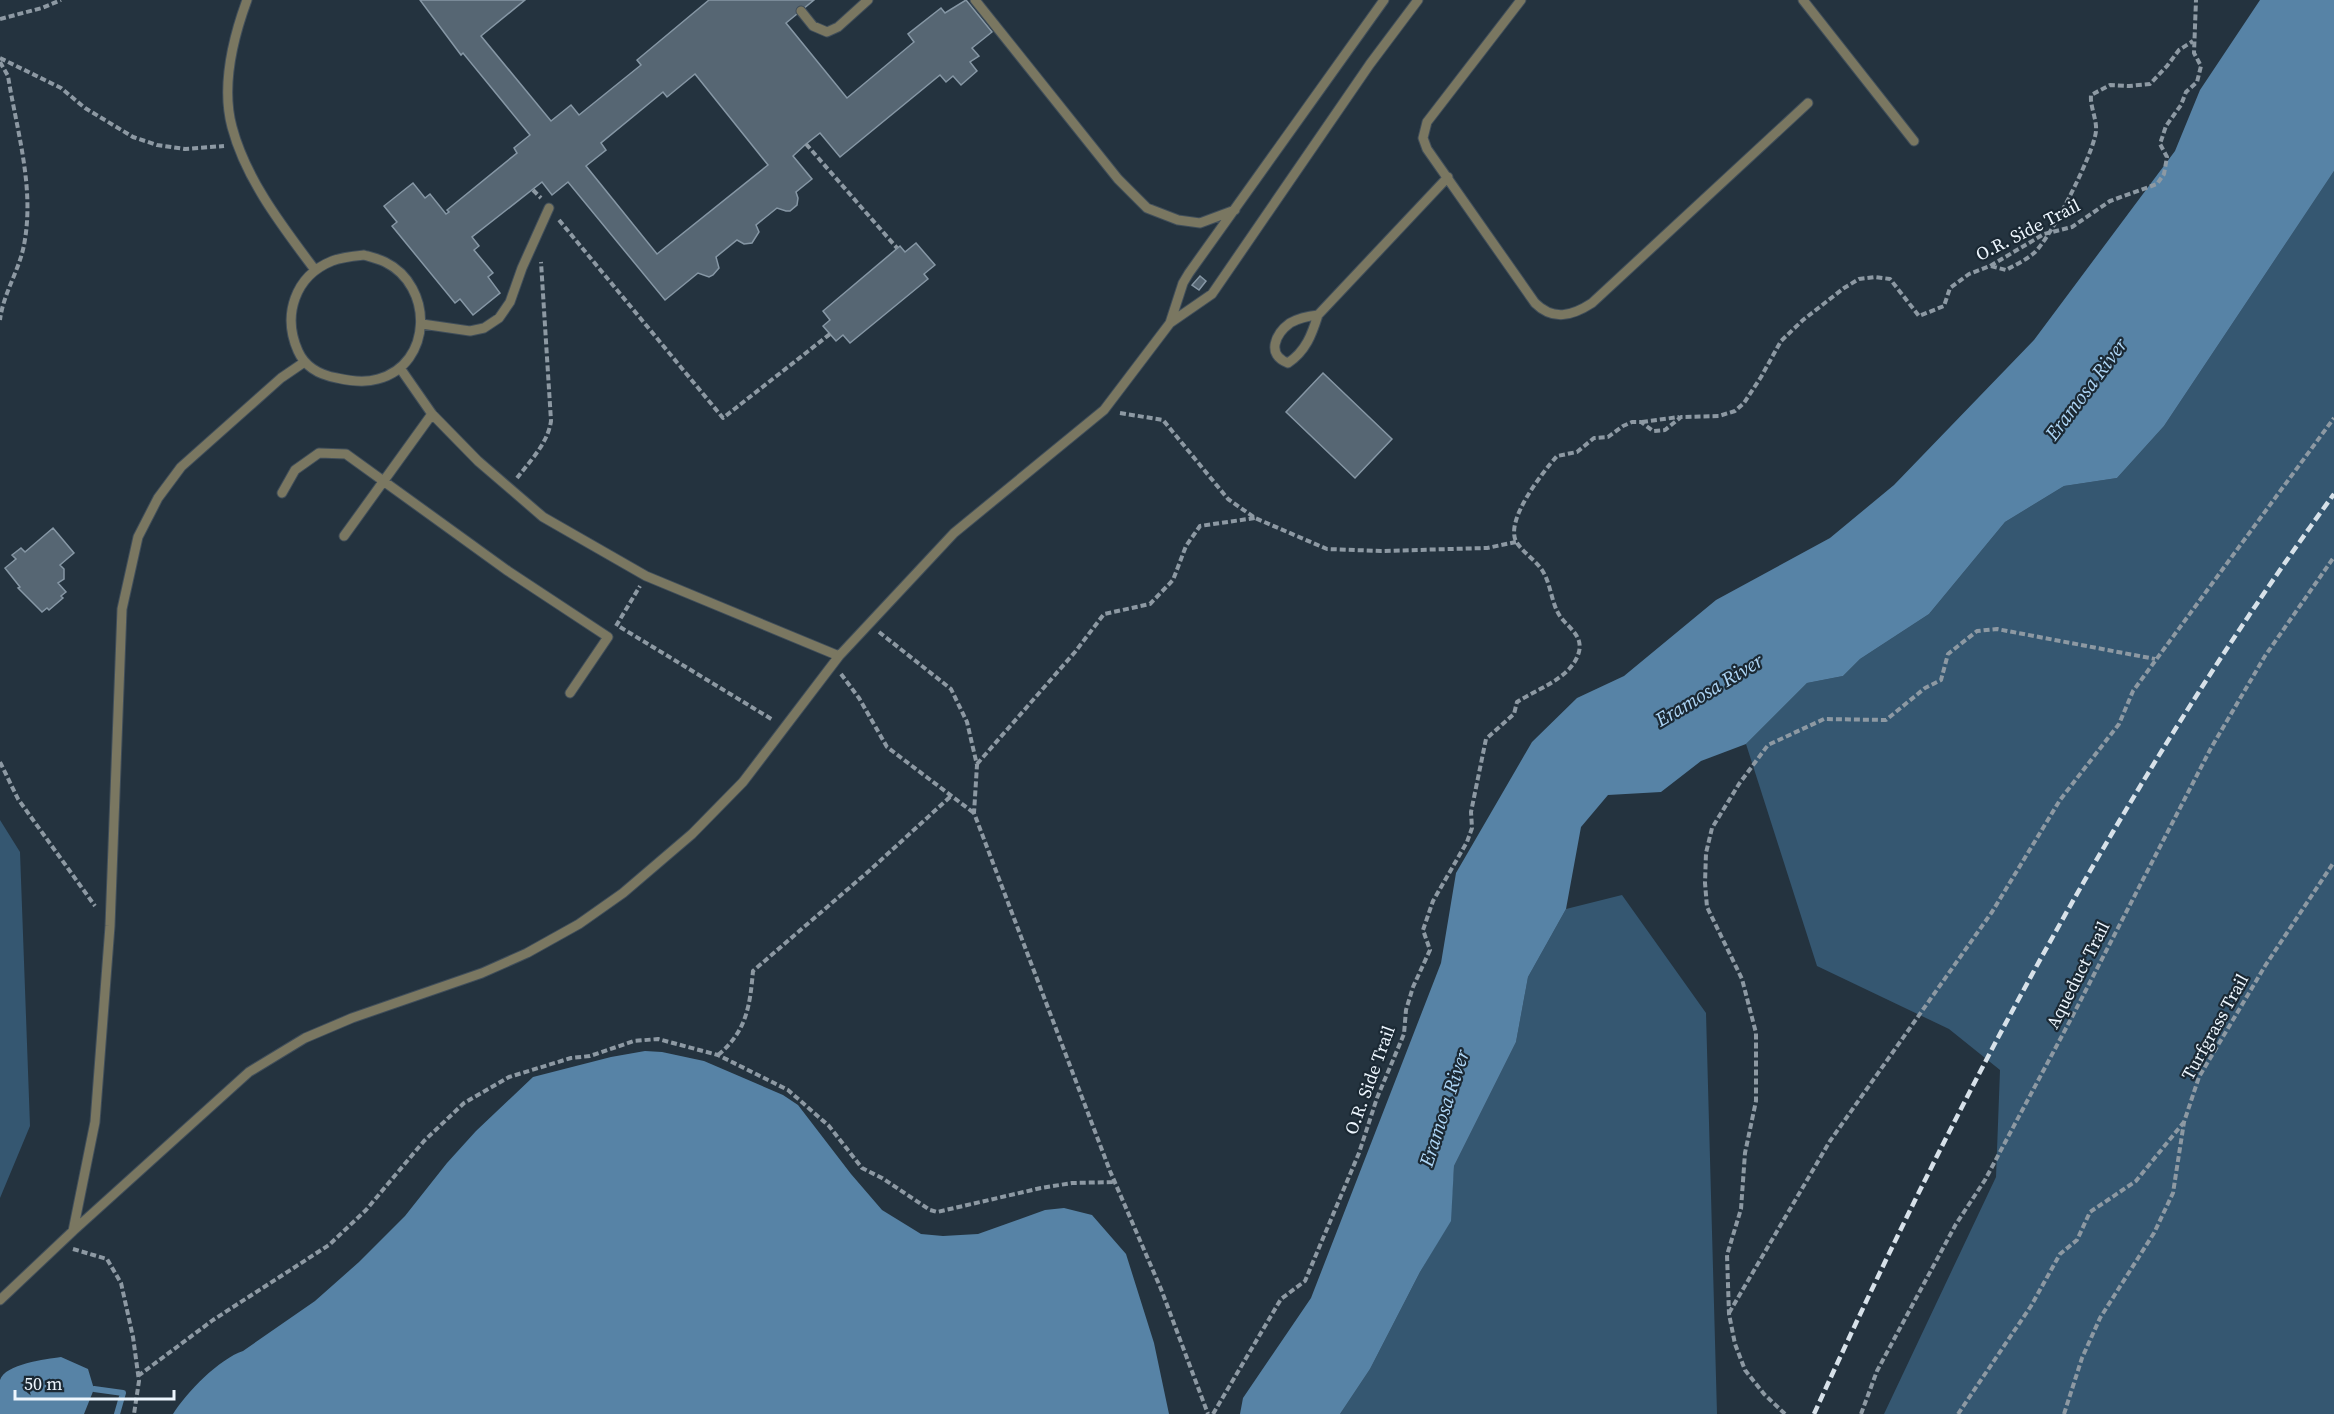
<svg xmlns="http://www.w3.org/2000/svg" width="2334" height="1414" font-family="'Source Serif 4',serif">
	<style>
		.green { fill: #355771 }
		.water { fill: #5783a6 }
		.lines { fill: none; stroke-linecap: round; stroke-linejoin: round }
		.stream { stroke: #5783a6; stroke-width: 6 }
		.building { fill: #566673; stroke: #8697a5; stroke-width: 1.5; fill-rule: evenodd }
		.lane-casing { stroke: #404e5a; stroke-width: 11 }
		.path { stroke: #8d99a3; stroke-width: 4; stroke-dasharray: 6 3; stroke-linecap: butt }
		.lane { stroke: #7a7761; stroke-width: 9 }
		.rail { stroke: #d7e1e9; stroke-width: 4.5; stroke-dasharray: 9 4.5; stroke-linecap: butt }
		.labels { text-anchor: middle; stroke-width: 4.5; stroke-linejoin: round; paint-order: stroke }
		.street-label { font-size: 18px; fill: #edf6fe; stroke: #1b2934 }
		.water-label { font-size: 20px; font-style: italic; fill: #aed6f6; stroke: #1b2934 }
	</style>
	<rect width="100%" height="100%" fill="#24333f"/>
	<path class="green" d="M2334,171V1414H1884L1996,1177L2000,1070L1949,1029L1817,966L1746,744L1807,683L1843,676L1860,659L1929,614L2005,522L2064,486L2117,478L2164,426Z
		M0,820L20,852L30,1126L0,1198Z
		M1622,895L1706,1013L1717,1414H1340L1370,1369L1420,1272L1450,1221L1454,1166L1516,1042L1528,977L1566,909Z"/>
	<path class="water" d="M2260,0H2334V171L2164,426L2117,478L2064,486L2005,522L1929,614L1860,659L1843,676L1807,683L1746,744L1701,761L1661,792L1608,795L1581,827L1566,909L1528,977L1516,1042L1454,1166L1451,1221L1420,1272L1370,1369L1340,1414H1240L1243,1398L1311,1298L1441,963L1456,873L1532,742L1577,698L1624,676L1716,600L1830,538L1894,485L2034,340L2175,151L2200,90Z
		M645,1051L662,1052L704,1061L783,1095L798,1105L851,1174L882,1210L921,1234L943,1236L978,1234L1045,1210L1064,1208L1092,1215L1126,1254L1154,1343L1169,1414H173C187,1392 219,1359 243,1351L315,1301L359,1262L405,1216L447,1163L476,1131L533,1077L611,1057Z
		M61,1357L88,1369L94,1389L84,1414H0C0,1404 0,1390 0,1380C5,1364 46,1359 61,1357Z"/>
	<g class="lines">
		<path class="stream" d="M94,1389L123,1393L117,1414"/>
	</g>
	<path class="building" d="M420,0H525L481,36L551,121L571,105L579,115L641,65L637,60L709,0H814L786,23L847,98L914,42L908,34L941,8L945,13L966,0L992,32L972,48L979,56L970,62L977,71L961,85L953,76L946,82L940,75L840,157L820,133L806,144L793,156L812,179L796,192L798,198L797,205L790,211H786L777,208L756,225L759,232L752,243L744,244L737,240L716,257L719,268L713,275L709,277L698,273L665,300L568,182L552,195L542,182L472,237L479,246L474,250L493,273L488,277L500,293L473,315L460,299L455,303L392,226L397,222L384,206L413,183L425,198L430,194L446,214L449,212L447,210L517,153L514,148L530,135L463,53L461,55ZM695,74L768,165L657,254L586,166L606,150L601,143L663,92L667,97Z
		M916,243L935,265L924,274L928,279L850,343L843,335L836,341L823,326L830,320L823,311L900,246L905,252Z
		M1200,276L1206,281L1199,290L1192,285Z
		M1323,373L1392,439L1355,478L1286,412Z
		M53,528L74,553L60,565L64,569V579L58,583L66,592L61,596L63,598L49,610L47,608L42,612L18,588L20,587L5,568L16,559L12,555L21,548L25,552Z"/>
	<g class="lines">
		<defs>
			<path id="lane" d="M247,0C233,38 221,86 232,127C246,180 283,227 315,270
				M975,0L1118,179L1147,208L1178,220L1200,223L1235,210
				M1521,0L1427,122L1423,138L1427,149L1535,303C1553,321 1572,316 1592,303L1808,103
				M1803,0L1914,141
				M801,11L813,26L827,32L838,27L868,0
				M364,255C371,257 379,259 385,262C434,286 433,364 378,379C365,383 350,381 337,378C320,375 305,367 298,351C282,315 295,276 332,261C342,257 354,256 364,255Z
				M1318,315C1308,316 1299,318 1290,323C1275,334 1266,355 1288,363C1306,351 1312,334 1318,315L1448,177
				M1170,323L1183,283L1189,273L1384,0
				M422,324L470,331L484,328L499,318L510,302L522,268L549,208
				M400,368L432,414L478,461L543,517L646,576L839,656
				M282,493L295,470L319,453L346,454L508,571L608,637L570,693
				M344,536L432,414
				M73,1231L95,1122L110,926L122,609L138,537L158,498L181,467L281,378L303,363
				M0,1300L73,1231L249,1072L305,1038L352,1018L482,973L527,953L579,924L623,893L692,834L743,782L839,656L954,533L1104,410L1170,323L1212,294L1370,64L1418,0"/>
		</defs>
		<use href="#lane" class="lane-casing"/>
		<path class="path" d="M0,19L42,8L61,0
			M0,58L61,88L85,108L133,137L157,145L185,149L224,146
			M0,62L8,76C17,132 35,188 24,245C19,271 3,294 0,320
			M806,144L897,248
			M533,190L541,198
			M559,220L723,418L830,334
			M1991,266L2006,270C2015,265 2026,260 2034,253C2051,238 2094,153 2096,131C2097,119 2090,107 2091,95L2110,85L2129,86L2150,84L2167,66L2179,50L2193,41
			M1120,413L1163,420L1228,499L1255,518L1327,549L1381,551L1487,548L1516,542
			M1642,422L1679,417
			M517,478C530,461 548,443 551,421L541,262
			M616,626L640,586
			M620,627L773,720
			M879,632L951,689L967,722L977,765L974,813L1110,1171L1161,1289L1208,1414
			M841,674L859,698L887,747L974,813
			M0,762L18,799L95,906
			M977,764L1075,652L1104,614L1150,604L1173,580L1186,546L1200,526L1255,518
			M718,1055C747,1031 750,1005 753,971L870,870L951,796
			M73,1249L107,1259L121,1283L133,1337L139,1381L134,1414
			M1729,1313L1830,1141L1992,912L2060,800L2119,724L2133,691L2334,418
			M138,1376L213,1320L329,1245L366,1210L424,1141L464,1103L509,1077L571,1058L590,1056L634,1041L658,1039L718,1055L788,1090L829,1126L862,1168L882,1178L930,1210L937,1212L1041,1188L1072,1183L1114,1182
			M1213,1414L1281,1299L1305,1281L1359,1153L1377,1098L1404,1034L1406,1010L1413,987L1430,950L1423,930L1433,901L1467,842L1472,828L1471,812L1486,739L1514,714L1517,702C1537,689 1569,679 1578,655C1584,639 1573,631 1563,620C1551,607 1552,585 1542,570C1535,560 1524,553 1517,543C1503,522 1543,472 1557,456L1577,452L1594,438L1608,437L1623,426L1632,422H1641L1653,431L1665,430L1681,417L1719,416L1735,411L1744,403L1761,377L1781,341L1803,320L1844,288L1859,279L1875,277L1890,279L1919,316L1944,306L1950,288L1969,274L1990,266L2044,234L2072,227L2110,201L2157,184L2164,174L2167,157L2160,144L2166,126L2181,105L2186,92L2197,82L2201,66L2194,53L2196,0
			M1785,1414L1764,1394L1745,1370L1735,1344L1729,1314L1727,1255L1741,1209L1745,1153L1756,1101V1033L1742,979L1707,907L1705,883L1706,853L1712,828L1739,784L1768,745L1824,719L1886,720L1925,688L1941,680L1948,654L1977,631L1997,629L2155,659
			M1861,1414L1877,1371L1914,1302L1956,1224L1985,1180L2072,1017L2211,748L2265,656L2334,557
			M1958,1414L2031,1306L2060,1254L2077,1240L2090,1212L2136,1181L2184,1122
			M2064,1414L2082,1358L2100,1318L2154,1233L2173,1193L2184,1122L2199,1077L2265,966L2334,862"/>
		<use href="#lane" class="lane"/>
		<path class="rail" d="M1814,1414C1960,1093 2126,779 2334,494"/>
	</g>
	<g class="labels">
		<g class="street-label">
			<text transform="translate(2028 230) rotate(-27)" y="6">O.R. Side Trail</text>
			<text transform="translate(2078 975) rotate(-63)" y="6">Aqueduct Trail</text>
			<text transform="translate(2215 1027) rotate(-61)" y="6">Turfgrass Trail</text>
			<text transform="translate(1370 1080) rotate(-70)" y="6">O.R. Side Trail</text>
		</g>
		<g class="water-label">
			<text transform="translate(2086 389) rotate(-53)" y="7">Eramosa River</text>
			<text transform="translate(1709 690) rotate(-31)" y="7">Eramosa River</text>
			<text transform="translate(1444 1108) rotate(-72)" y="7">Eramosa River</text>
		</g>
	</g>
	<path d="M15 1390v9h159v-9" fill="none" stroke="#edf6fe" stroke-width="3"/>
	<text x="24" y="1390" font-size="18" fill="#edf6fe" stroke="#1b2934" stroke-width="4.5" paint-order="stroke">50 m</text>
</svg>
